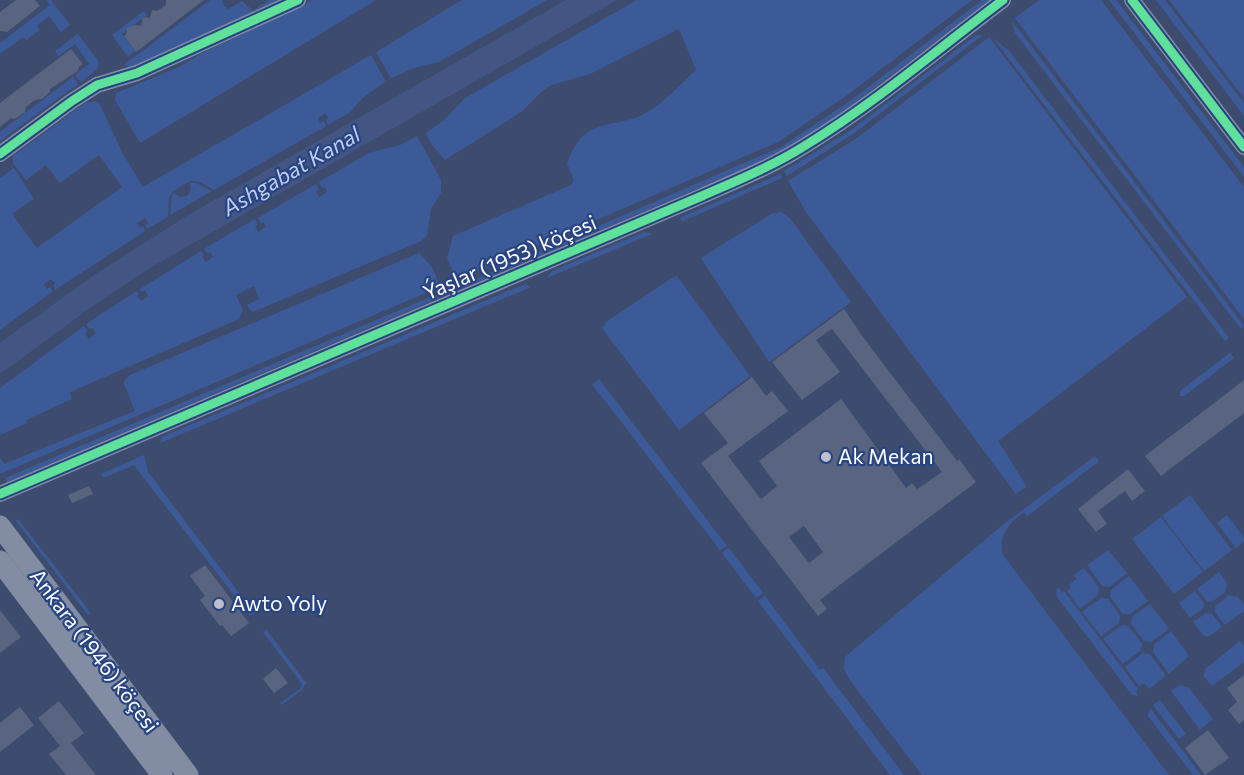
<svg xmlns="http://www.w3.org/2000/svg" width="1244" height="775" font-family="Commissioner,sans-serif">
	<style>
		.green { fill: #3d5a98 }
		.water { fill: #435683 }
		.building { fill: #586480; fill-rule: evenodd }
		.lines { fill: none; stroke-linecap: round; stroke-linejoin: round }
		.minor { stroke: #838da4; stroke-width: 16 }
		.major { stroke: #828ca2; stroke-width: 21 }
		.cycleway-casing { stroke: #284483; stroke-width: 13 }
		.cycleway { stroke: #60e19b; stroke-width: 9 }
		.poi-dot { fill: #bbc0cc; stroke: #284483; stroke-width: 2 }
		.labels { text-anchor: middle; stroke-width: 4.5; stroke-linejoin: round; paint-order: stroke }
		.street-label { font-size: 21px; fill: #fff; stroke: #284483 }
		.poi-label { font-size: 21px; fill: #fff; stroke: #284483; text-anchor: start }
		.water-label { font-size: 22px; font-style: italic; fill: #becdee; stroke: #284483 }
	</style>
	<rect width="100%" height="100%" fill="#3d4c6e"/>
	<path class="green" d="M46,0H51L70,25L61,32L49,16L37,26L40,30L26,40L23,37L0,54V43L50,5Z
		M210,0H222L224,6L228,9L242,1L253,11L269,0H280L132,68L124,65Z
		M313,0H376L140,143L115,100L116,93L181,66L200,54Z
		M462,0H547L439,62L413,68L392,78L390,77L376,52Z
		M637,0H972L846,96L778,142L457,280L447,259L453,236L571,185L574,181L567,163C570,156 573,148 578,142C592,121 622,125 642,115C666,102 677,87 696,70L679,29L590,74L551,85L540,93L521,112L445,160L430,142L426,133L443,121L465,98Z
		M982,0H990L852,105L802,140L744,169L466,287L460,286L781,147L850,101Z
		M1039,0H1101L1244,187V319L1015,18Z
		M1109,0H1116L1244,167V177Z
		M1156,0H1165L1244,103V116Z
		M1169,0H1244V98Z
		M144,11L147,15L122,34L135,51L128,57L112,35Z
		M1012,21L1244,326L1241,329L1015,33Z
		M78,34L99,62L97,69L81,82L75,75L89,64L75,44L59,56L55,51Z
		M976,35H983L853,134L787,176L784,171L851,130Z
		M989,37L1187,297L998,441L1024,482L1026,487L1016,494L806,212L788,181L857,138Z
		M993,38L1010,52L1229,338L1225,341Z
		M371,55L385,80L384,83L365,96L349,113L328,125L326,120L329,118L325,113L318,118L320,123L324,121L326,126L214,190L200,182L191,181L173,191L169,197L168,217L147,229L145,225L148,223L145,218L137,223L140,228L143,226L145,231L55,290L53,286L55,283L51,279L44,284L47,289L50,287L53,291L0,330V178L14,168L34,199L12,214L37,248L122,187L99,155L60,183L46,165L26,180L13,163V156L85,103L96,101L99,103L123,154L143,187Z
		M73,77L78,84L0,141V132Z
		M417,136L441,180V193L431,209L427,235L421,241L253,312L249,309L247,305L259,299L254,286L236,295L243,310L239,319L70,392L72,399L26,420L27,423L0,435V388L84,326L87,331L85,334L89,339L96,333L93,328L90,329L86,324L89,322L137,291L139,294L137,296L141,301L148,296L145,290L142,292L140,289L201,251L204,255L202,257L206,262L213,257L210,252L207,253L204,249L255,219L258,225L255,226L258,232L266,227L264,222L261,223L258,218L316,184L319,190L316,191L319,197L327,192L325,187L322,188L319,182L369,153L400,145Z
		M780,174L782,178L683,221L680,219L681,217Z
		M190,183H196L212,191L170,215L172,195L174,193L180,197L187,196L191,190Z
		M781,212L789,217L851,302L769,362L701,258L771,214Z
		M644,232L652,234L547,278L552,271Z
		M419,253L432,267L440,287L0,474V457L4,464L135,411L124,384V381L130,375Z
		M677,276L750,376L679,430L602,328L606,322L672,278Z
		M525,284L531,287L160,443L161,438L166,435Z
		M442,292L439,298L7,482L5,478Z
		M1230,353L1234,358L1184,396H1180V391Z
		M599,379L727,546L720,550L592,384Z
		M144,455L148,472L254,613L250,616L134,465L103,478L101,474Z
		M1094,457L1099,459L1098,462L1027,516L1024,512C1008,524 998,535 1003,555L1169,775H922L849,679L844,669L845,657L1005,523Z
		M1190,495L1232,550L1204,571L1162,516Z
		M1227,515L1244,538V541L1236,548L1217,523Z
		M1161,517L1203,572L1174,594L1132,539Z
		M18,519L91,613L88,615L16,521Z
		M729,548L763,593L756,598L722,553Z
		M1108,550L1127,573L1109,587L1102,586L1087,565Z
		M1084,568L1099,588L1098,595L1080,609L1067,591L1071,588L1069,585L1076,579L1074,575Z
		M1219,572L1227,583L1226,591L1212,602L1207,601L1197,589Z
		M1129,576L1148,601L1130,614H1123L1110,597L1111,590Z
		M1058,587L1062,592L1064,591L1138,689L1136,691L1138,696L1132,695L1057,597L1056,592Z
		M1195,591L1204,603L1203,609L1190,618L1179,603Z
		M1229,595L1238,597L1244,605V611L1225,625L1215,612V606Z
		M765,596L820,670L823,668L904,775H890L758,601Z
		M1101,598L1108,599L1120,616L1119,623L1101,636L1082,612Z
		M1150,604L1169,629L1151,642L1144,641L1131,624L1132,617Z
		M1206,613L1212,614L1222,627L1208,637L1204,636L1193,622Z
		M1122,625L1128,626L1142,643L1141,650L1123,664L1103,639Z
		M266,629L306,683L302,690L282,705L280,703L301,688L302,684L263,632Z
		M1171,631L1189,656L1169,674L1153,652L1154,645Z
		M1240,641L1244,646V662L1212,686L1204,677L1205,669Z
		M1143,653L1150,654L1166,676L1149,689L1144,683L1139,686L1125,667Z
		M1180,685L1189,688L1213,719L1200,730L1171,691Z
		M1160,700L1186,734L1179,739L1153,705Z
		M1150,708L1201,775H1193L1148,716Z"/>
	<path class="water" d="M566,0H617L155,265L104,298L0,374V343L94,275L190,214Z"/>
	<path class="building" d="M16,0H35L40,6L7,32L0,31V12Z
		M166,0H204L136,52L124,36L126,34L127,28L135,25L141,26L143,17L150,18L152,10L157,11L166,5Z
		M71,49L83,64L79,67L78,71L50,89V92L42,99L35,100L26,107L25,113H23L15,119L11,118L0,127V103Z
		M844,309L863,337L957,461L959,459L976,482L820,600L827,609L818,616L701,463L728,443L704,413L752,377L766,396L772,391L788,411L728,456L761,499L777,486L759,461L841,399L906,488L912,483L917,489L942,472L832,329L816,340L840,372L802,400L772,362ZM804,526L823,552L809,563L789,537Z
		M1244,380V413L1161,476L1145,456Z
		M1128,469L1145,491L1132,501L1125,491L1098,511L1107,524L1096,532L1078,509Z
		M89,486L93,494L72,503L68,495Z
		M205,565L249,623L231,636L222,625L220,626L200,600L205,596L190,576Z
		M0,610L21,637L0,653Z
		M276,668L288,683L274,693L263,679Z
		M1244,675V720L1239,724L1228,710L1237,702L1227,688Z
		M59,701L84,733L71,743L96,775H66L49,754L60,746L38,718Z
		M20,707L34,725L0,752V723Z
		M1208,730L1229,758L1205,775L1185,748Z"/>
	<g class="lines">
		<path class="minor" d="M1132,0L1244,147
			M0,154L72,101L97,85L137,73L298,0
			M0,494L702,196C738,180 773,166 806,145C875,103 938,49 1003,0"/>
		<path class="major" d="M0,526L188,775
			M0,561L162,775"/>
		<defs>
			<path id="cycleway" d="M1132,0L1244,147
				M0,154L72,101L97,85L137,73L298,0
				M0,494L702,196C738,180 773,166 806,145C875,103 938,49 1003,0"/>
		</defs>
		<use href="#cycleway" class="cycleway-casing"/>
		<use href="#cycleway" class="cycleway"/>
	</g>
	<g class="poi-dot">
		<circle cx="826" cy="457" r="6"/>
		<circle cx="219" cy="604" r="6"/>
	</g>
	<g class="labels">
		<g class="street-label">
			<text transform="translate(510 258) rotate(-23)" y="7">Ýaşlar (1953) köçesi</text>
			<text transform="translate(94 651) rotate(53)" y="7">Ankara (1946) köçesi</text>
		</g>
		<g class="poi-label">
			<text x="838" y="464">Ak Mekan</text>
			<text x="231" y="611">Awto Yoly</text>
		</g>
		<g class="water-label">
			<text transform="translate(291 171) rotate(-30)" y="8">Ashgabat Kanal</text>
		</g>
	</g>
</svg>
